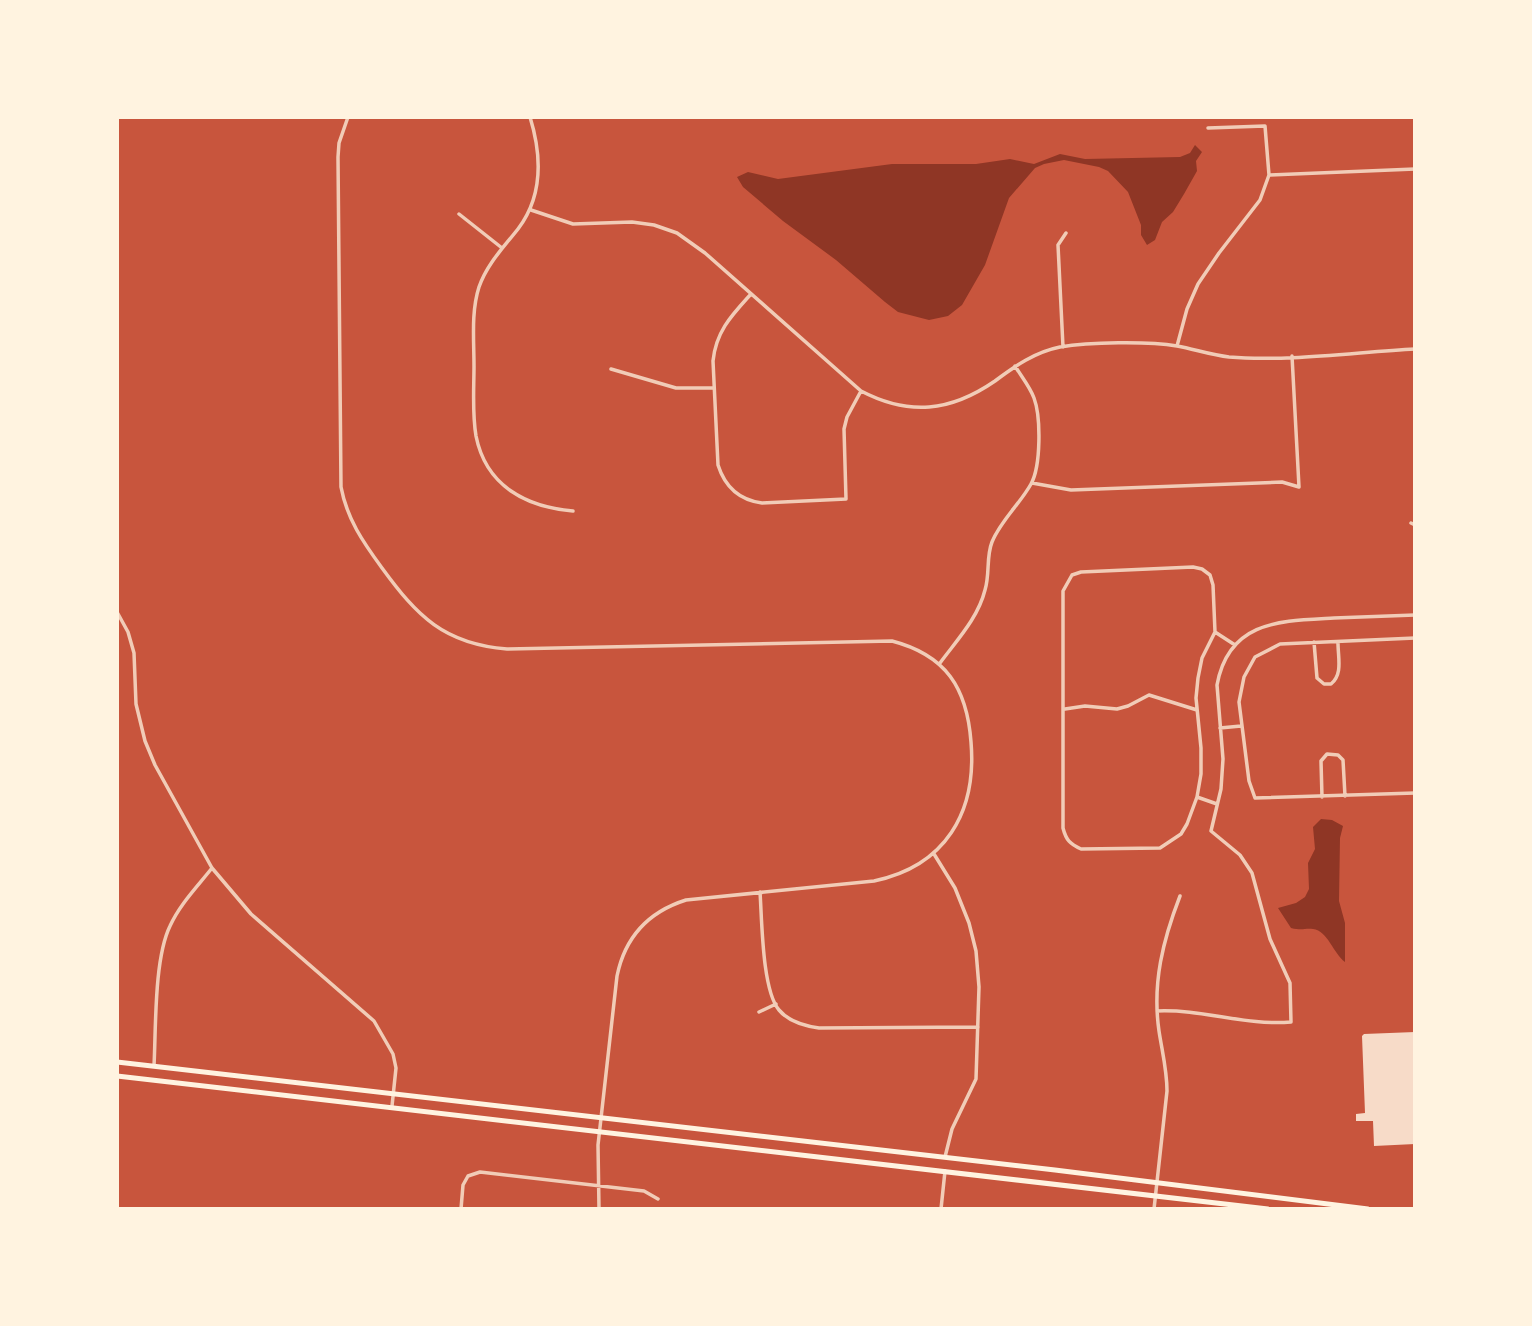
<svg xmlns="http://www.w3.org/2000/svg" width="1532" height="1326" font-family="'DM Sans',sans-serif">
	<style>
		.water { fill: #8f3625 }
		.building { fill: #f7dbc8 }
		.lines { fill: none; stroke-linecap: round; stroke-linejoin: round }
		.minor { stroke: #f1ccb7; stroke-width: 3.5 }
		.secondary { stroke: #fff3e0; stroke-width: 5 }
	</style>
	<rect width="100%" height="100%" fill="#c8553d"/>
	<path class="water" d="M1195,145L1202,152L1196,161L1197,171L1184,194L1173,212L1162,222L1155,240L1147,245L1141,235V225L1128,192L1108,171L1099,167L1064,160L1044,164L1035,168L1009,198L985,265L962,305L948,316L929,320L898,312L885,302L836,260L783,221L743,187L737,177L748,172L778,179L892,164H976L1010,159L1034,164L1060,154L1085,159L1180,157L1190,153Z
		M1321,819L1332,820L1343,826L1340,838L1339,901L1345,923V962C1333,953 1328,931 1313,929C1304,928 1303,931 1291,928L1278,908L1296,903L1305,897L1309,889L1308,863L1315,849L1313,827Z"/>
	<path class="building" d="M1415,1032V1144L1374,1146L1373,1121H1356V1114L1365,1113L1362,1036L1364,1034Z"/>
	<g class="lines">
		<path class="minor" d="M348,117L339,143L338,157L341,487C347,519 363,542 382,568C417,616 444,644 507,649L892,641C946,655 967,688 971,742C977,813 945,866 874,881L686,900C648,912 625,937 617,976L598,1145L599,1209
			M530,117C542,156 543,196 518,229C503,248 487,264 479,287C471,312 474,340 474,366C474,389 472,413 476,436C486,486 526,507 573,511
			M1208,128L1265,126L1269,175
			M531,210L573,224L632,222L654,225L677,233L705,253L861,391C909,416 950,412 995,381C1015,366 1035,352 1060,347C1089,342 1148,341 1177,346C1194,349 1211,355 1229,357C1286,362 1357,352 1415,349
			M459,214L502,248
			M751,294C732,315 716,331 713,361L718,465C725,487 739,500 762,503L846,499L844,429L847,417L861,391
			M1177,346L1187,309L1198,284L1219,253L1260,200L1269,175L1415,169
			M1063,347L1058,245L1066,233
			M611,369L676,388H714
			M1032,483L1071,490L1282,482L1299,487L1292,356
			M1411,523L1415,525
			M1193,567L1202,569L1210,575L1213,585L1215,632L1202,658L1198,678L1196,698L1201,748V774L1197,797L1187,824L1181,834L1160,848L1081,849C1070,844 1066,840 1063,828V591L1072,575L1081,572Z
			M117,612L128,632L134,653L136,704L145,741L155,765L212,868L251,914L374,1021L393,1054L396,1068L392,1106
			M1215,632L1235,645
			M1415,638L1280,644L1255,657L1244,677L1239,702L1249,781L1255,798L1415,793
			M1314,642L1317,678L1324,684H1331C1343,674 1338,658 1338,643
			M940,663C957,640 978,618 985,590C990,574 986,557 992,542C1001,520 1020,504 1031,484C1041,466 1041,417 1034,398C1030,387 1021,376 1015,366
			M1065,709L1085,706L1117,709L1128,706L1149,695L1197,710
			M1220,728L1241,726
			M1197,797L1217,804
			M1322,797L1321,761L1327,754L1338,755L1343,760L1345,796
			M934,854L955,888L969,923L976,951L979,987L976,1079L952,1129L945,1157
			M760,892C762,920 762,990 779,1010C788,1021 805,1026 819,1028L978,1027
			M1157,1011C1203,1009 1246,1026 1291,1022L1290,983L1270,939L1252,873L1240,855L1211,831L1221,789L1223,759L1217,685C1229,620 1281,621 1334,618C1361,617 1388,616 1415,615
			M759,1012L776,1004
			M154,1066C156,1028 154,959 170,926C180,904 197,887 212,868
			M461,1209L463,1185L468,1176L480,1172L644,1191L658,1199
			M941,1209L945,1171
			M1154,1209L1167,1091C1167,1070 1162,1051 1159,1031C1152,983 1163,940 1180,896"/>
		<path class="secondary" d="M117,1062L1055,1170L1368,1209
			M117,1076L1268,1209"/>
	</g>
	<rect width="1532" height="1326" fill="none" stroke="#fff3e0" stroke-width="238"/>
</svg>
